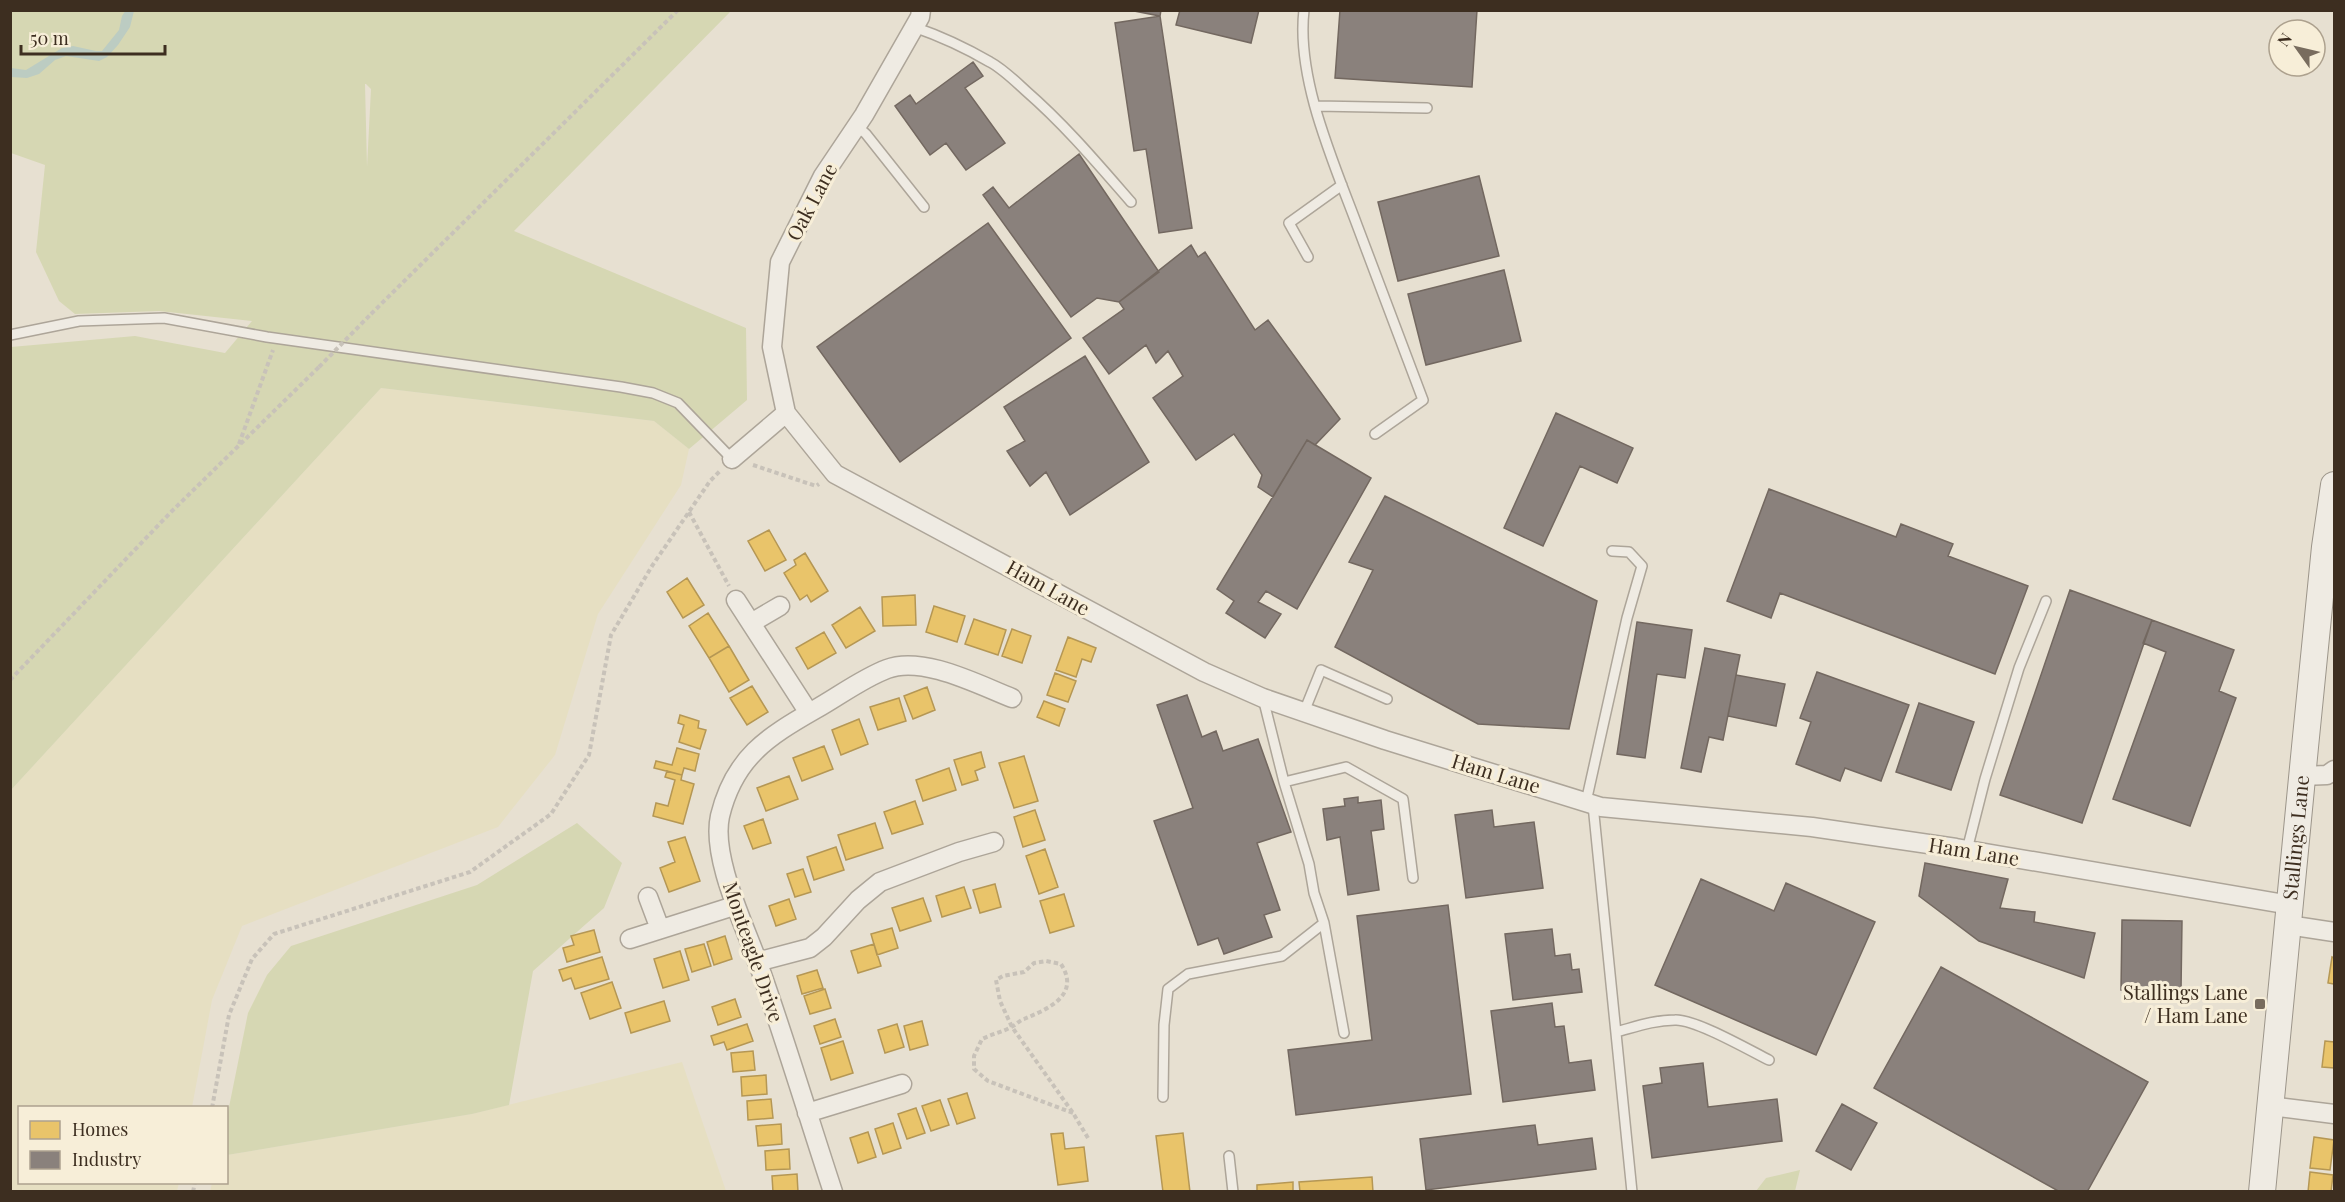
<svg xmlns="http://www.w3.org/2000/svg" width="2345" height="1202" font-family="'Playfair Display',serif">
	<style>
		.farmland { fill: #e6dfc2 }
		.green { fill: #d6d7b3; fill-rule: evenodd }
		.water { fill: #bcccc2 }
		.homes { fill: #e9c46a; stroke: #b59754; stroke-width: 1.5 }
		.industry { fill: #8a817c; stroke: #736860; stroke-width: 1.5 }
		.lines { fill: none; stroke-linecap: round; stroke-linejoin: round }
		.service-casing { stroke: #ada599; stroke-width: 12 }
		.minor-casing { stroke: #ada599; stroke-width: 21 }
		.secondary-casing { stroke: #9c958a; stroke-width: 28 }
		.path { stroke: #c8c2b9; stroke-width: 4; stroke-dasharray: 4.5 3; stroke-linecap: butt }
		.service { stroke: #efebe3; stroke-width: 9 }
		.minor { stroke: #efebe3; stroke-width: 18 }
		.secondary { stroke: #efebe3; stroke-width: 26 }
		.path-bridge { stroke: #c8c2b9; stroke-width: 4; stroke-dasharray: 4.5 3; stroke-linecap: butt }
		.poi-dot { fill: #786c5e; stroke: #f7eed8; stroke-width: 2 }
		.labels { text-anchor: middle; stroke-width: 6; stroke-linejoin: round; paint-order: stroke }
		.street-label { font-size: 20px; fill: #3d2e20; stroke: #f7eed8 }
		.poi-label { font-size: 20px; fill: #3d2e20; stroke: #f7eed8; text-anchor: end }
	</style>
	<rect width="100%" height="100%" fill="#e7e0d1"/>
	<path class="farmland" d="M381,388L654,421L689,449L681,485L598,614L555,755L498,827L242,926L212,1000L192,1107L20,1108V1182L179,1183L177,1191H11L10,791Z
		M682,1062L726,1191L210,1192L212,1183L226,1182L227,1155L472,1114Z"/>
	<path class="green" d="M10,11H731L514,231L746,328L747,400L689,449L654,421L381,388L11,790V347L135,336L225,353L252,321L159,311L75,314L59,301L36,252L45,165L11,153ZM366,84L371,89L367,167L365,84Z
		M577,823L622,863L604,908L533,971L509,1105L472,1114L227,1155V1117L248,1013L267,975L291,946L477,885Z
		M1800,1170L1795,1191H1756L1766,1178Z"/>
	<path class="water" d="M126,10L134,11L130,27L118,45L107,57L99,61L66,56L55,60L39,74L27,78L11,77V68L26,70L62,48L73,46L96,51H102L119,30L122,16Z"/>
	<path class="homes" d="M769,530L786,560L765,571L748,541Z
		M805,553L828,591L811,602L807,595L800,600L784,573L796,565L794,560Z
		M687,578L704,605L683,618L667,592Z
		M915,595L916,625L883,626L882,597Z
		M934,606L965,616L957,642L926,632Z
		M860,607L875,631L846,648L832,625Z
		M708,613L729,646L709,658L689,626Z
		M974,619L1006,630L998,655L965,644Z
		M1012,629L1031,636L1022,663L1002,656Z
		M824,632L836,653L808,669L796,648Z
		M1068,637L1096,648L1091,662L1082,659L1076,677L1056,670Z
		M729,646L749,680L729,692L709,658Z
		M1055,673L1076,681L1068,702L1047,695Z
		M752,686L768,712L747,725L730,698Z
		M927,687L935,710L913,719L904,696Z
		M899,698L906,721L878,730L870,707Z
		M1044,701L1065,709L1059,726L1037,717Z
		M680,715L699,721L698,728L706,730L700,749L679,742L684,725L678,723Z
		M859,719L868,744L841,755L832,730Z
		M824,746L833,769L802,781L793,758Z
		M677,748L699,754L695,771L684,768L682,775L654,768L656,761L672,765Z
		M981,752L985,767L975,771L978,780L962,785L954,760Z
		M1024,756L1038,801L1014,808L999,763Z
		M949,768L956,790L923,801L916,780Z
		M667,771L682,775L681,780L694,784L683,824L653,816L656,803L668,806L675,780L665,777Z
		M789,776L798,799L766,811L757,788Z
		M915,801L923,824L892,834L884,812Z
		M1035,810L1045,840L1023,847L1014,817Z
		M763,819L771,843L753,849L744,826Z
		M875,823L883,848L846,860L838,835Z
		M685,837L700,881L669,892L660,868L675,862L668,842Z
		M836,847L844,870L814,880L807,857Z
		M1045,849L1058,887L1039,894L1026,856Z
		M803,869L811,892L795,897L787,874Z
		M995,884L1001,907L980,913L973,890Z
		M964,887L971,908L942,917L936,896Z
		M1064,894L1074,926L1050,933L1040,901Z
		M923,898L931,921L900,931L892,908Z
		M789,899L796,919L776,926L769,906Z
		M892,928L898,948L877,955L871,934Z
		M594,930L600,952L567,962L563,948L574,945L571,936Z
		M725,936L732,959L714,965L707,942Z
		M704,944L711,966L692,972L685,949Z
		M874,944L881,966L858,973L851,951Z
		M680,951L689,980L663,988L654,959Z
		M602,957L609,979L575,989L571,978L563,981L559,970Z
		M2332,957L2334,958V984L2328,983Z
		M817,970L823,988L802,994L797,976Z
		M612,982L621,1008L590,1019L581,993Z
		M825,989L831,1008L810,1014L804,996Z
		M735,999L741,1017L718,1025L712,1007Z
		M664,1001L670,1021L631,1033L625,1013Z
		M835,1019L841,1037L820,1044L814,1026Z
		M922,1021L928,1045L910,1050L904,1026Z
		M747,1024L753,1041L727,1050L724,1042L714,1045L711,1036Z
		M897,1024L904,1047L885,1053L878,1030Z
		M843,1041L853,1073L831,1080L821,1048Z
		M2325,1041L2334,1042V1068L2322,1067Z
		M753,1051L755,1070L733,1072L731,1053Z
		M766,1075L767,1094L742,1096L741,1077Z
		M967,1093L975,1118L957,1124L948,1099Z
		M771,1099L773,1118L748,1120L747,1101Z
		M940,1100L949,1125L931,1131L922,1106Z
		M916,1108L925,1133L907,1139L898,1114Z
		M893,1123L901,1148L883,1154L875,1129Z
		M781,1124L782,1144L758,1146L756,1126Z
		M868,1132L876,1157L858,1163L850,1138Z
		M1063,1133L1065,1149L1084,1147L1088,1181L1058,1185L1051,1134Z
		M1183,1133L1190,1192H1163L1156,1136Z
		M2314,1137L2334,1140L2330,1170L2310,1168Z
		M789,1149L790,1169L766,1170L765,1151Z
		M2310,1172L2333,1175L2331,1192H2308Z
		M797,1174L798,1192H773L772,1176Z
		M1372,1177L1373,1192H1300L1299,1182Z
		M1293,1182V1192H1257V1185Z"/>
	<path class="industry" d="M1129,10H1161L1160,16Z
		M1180,10H1259L1251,43L1176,25Z
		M1340,10H1477L1472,87L1335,78Z
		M1160,16L1192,228L1159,233L1146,149L1134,151L1115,23Z
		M973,62L983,76L965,88L1005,143L966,170L946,143L930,155L895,106L910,95L916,104Z
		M1079,154L1159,272L1119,302L1097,298L1071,317L983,195L993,187L1009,208Z
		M1479,176L1499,256L1398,281L1378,202Z
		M988,223L1071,338L900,462L817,347Z
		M1191,245L1198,257L1205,252L1255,330L1268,320L1340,419L1315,445L1307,440L1273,497L1258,487L1262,475L1234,434L1196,460L1153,398L1183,376L1168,351L1156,363L1146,345L1109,374L1083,338L1124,309L1119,302Z
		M1504,270L1521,341L1426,365L1408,294Z
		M1085,356L1149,462L1070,515L1046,472L1030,486L1007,451L1025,441L1004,407Z
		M1556,413L1633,448L1617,483L1580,466L1543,546L1504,528Z
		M1307,440L1371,478L1297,609L1266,591L1258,602L1281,614L1265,638L1226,613L1234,601L1217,589Z
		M1769,489L1896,537L1901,524L1953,544L1948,556L2028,586L1995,674L1780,593L1771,618L1727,601Z
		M1385,496L1597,601L1569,729L1478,724L1335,647L1373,570L1349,562Z
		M2070,590L2152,620L2082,823L2000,795Z
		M2152,620L2234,650L2219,691L2236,698L2190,826L2113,799L2166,652L2143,643Z
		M1637,622L1692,630L1685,678L1657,674L1645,758L1617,754Z
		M1705,648L1740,655L1723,740L1709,737L1701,772L1681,768Z
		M1817,672L1909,705L1881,781L1845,768L1840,781L1796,764L1811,722L1800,718Z
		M1736,675L1785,684L1776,726L1728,716Z
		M1187,695L1202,737L1216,731L1223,751L1258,739L1291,832L1257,843L1280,910L1264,915L1272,937L1224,954L1218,938L1198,945L1154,821L1193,808L1157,705Z
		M1919,703L1974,722L1951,790L1896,772Z
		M1358,797V803L1381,800L1384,829L1371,831L1379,890L1348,895L1340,837L1327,840L1323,809L1345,806L1344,799Z
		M1492,810L1494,827L1534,822L1543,888L1466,898L1455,815Z
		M1925,863L2008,879L2000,908L2035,912L2034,922L2095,933L2084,978L1979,941L1919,896Z
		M1701,879L1774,911L1786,883L1875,922L1816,1055L1655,985Z
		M1448,905L1471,1094L1296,1115L1288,1050L1372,1040L1357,916Z
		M2122,920L2182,921L2181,991L2121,990Z
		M1552,929L1555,956L1570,954L1572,970L1579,969L1582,992L1513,1000L1505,934Z
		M1941,967L2148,1082L2087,1192H2060L1874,1088Z
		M1552,1003L1555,1027L1564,1026L1569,1063L1591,1060L1595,1090L1503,1102L1491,1011Z
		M1703,1063L1708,1107L1777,1099L1782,1141L1652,1158L1643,1086L1662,1083L1660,1068Z
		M1842,1104L1877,1123L1851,1170L1816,1151Z
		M1535,1125L1538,1145L1592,1138L1596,1169L1426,1190L1420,1139Z"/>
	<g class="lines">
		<defs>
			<path id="service" d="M1304,10C1296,78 1333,161 1357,225C1379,283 1401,341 1423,400L1375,434
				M914,27C940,36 966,48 990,62C1003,69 1015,81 1026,91C1065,125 1097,163 1131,202
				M1316,106L1427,108
				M857,126L866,134L924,207
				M1308,257L1289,223L1342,185
				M10,335L79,321L164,318L267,337L621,387L653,393L678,403L732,459
				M1263,698L1284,782L1309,864L1314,893L1324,923L1344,1033
				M1304,712L1321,670L1387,699
				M1284,782L1346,767L1403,799L1413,878
				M1586,802L1627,618L1642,566L1629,552L1612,551
				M1593,805L1632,1192
				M1967,850L1985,779L2019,668L2046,601
				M1616,1032C1635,1027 1654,1020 1675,1020C1695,1019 1749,1050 1769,1060
				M1163,1097L1164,1025L1168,989L1188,974L1282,956L1324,923
				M1229,1156L1233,1192"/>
			<path id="minor" d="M921,10L920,17L864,115L823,176L780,262L772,347L786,413L835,474L1204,672L1263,698L1385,740L1601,807L1812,827L1956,848L2290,905
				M732,459L786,413
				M736,600L809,713
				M751,623L780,606
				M2302,776L2327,775L2334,770
				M648,897L660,929
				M2288,925L2334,932
				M630,939L734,906
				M757,962L810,948L824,937L858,900L880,882L959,852L994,842
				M2270,1106L2334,1114
				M807,1113L902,1084
				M833,1192C808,1116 785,1039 758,963C744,924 711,857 720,816C734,758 767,737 816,709C839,696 863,678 887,669C922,655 979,685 1012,698"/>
			<g id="secondary">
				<path id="s1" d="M2262,1192L2305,747L2325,547L2334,485"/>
			</g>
		</defs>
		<use href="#service" class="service-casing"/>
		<use href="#minor" class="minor-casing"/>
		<use href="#secondary" class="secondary-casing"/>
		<path class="path" d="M371,314L678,10
			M239,444L273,350
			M753,465L816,486L819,484
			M689,512L729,586
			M10,680L171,512L319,367
			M212,1108L229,1015L252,959L274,934L470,872L551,814L589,755L611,635L652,566L710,481L721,470
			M1073,1113L988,1081L974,1069V1056L982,1039C992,1034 1003,1032 1013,1026C1017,1024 1020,1020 1024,1019C1048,1009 1081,995 1061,964L1046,961L1034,963L1024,972L1003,976L996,980L1000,1001L1012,1027L1073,1113L1088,1138
			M193,1192L195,1182"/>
		<use href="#service" class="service"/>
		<use href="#minor" class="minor"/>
		<use href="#secondary" class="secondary"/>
		<path class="path-bridge" d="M319,367L371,314"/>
	</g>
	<rect class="poi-dot" x="2254" y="998" width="12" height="12" rx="3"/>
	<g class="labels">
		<g class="street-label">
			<text transform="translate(812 202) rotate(-62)" y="7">Oak Lane</text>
			<text transform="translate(1048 588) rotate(29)" y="7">Ham Lane</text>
			<text transform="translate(1496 774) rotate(17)" y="7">Ham Lane</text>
			<text dy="7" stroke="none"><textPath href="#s1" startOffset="356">Stallings Lane</textPath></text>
			<text transform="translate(1974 852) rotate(9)" y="7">Ham Lane</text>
			<text transform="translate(753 952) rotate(71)" y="7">Monteagle Drive</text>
		</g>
		<g class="poi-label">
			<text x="2248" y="1000">Stallings Lane<tspan x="2248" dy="23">/ Ham Lane</tspan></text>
		</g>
	</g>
	<rect width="2345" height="1202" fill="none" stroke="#3d2e20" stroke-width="24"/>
	<rect x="18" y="1106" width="210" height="78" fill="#f7eed8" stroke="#ada18e" stroke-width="1.5"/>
	<rect x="30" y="1121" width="30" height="18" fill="#e9c46a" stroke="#ada18e" stroke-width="1.5"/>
	<text x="72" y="1136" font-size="18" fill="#3d2e20">Homes</text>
	<rect x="30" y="1151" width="30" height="18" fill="#8a817c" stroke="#ada18e" stroke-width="1.5"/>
	<text x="72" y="1166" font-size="18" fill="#3d2e20">Industry</text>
	<g transform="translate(2297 48) rotate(304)"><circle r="28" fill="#f7eed8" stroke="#ada18e" stroke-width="1.5"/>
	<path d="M0-4.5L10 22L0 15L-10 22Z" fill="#786c5e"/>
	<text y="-9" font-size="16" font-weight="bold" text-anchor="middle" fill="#3d2e20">N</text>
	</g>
	<path d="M21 45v9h144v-9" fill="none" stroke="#3d2e20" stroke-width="3"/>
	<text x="30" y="45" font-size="18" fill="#3d2e20" stroke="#f7eed8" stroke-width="4.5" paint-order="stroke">50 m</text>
</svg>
